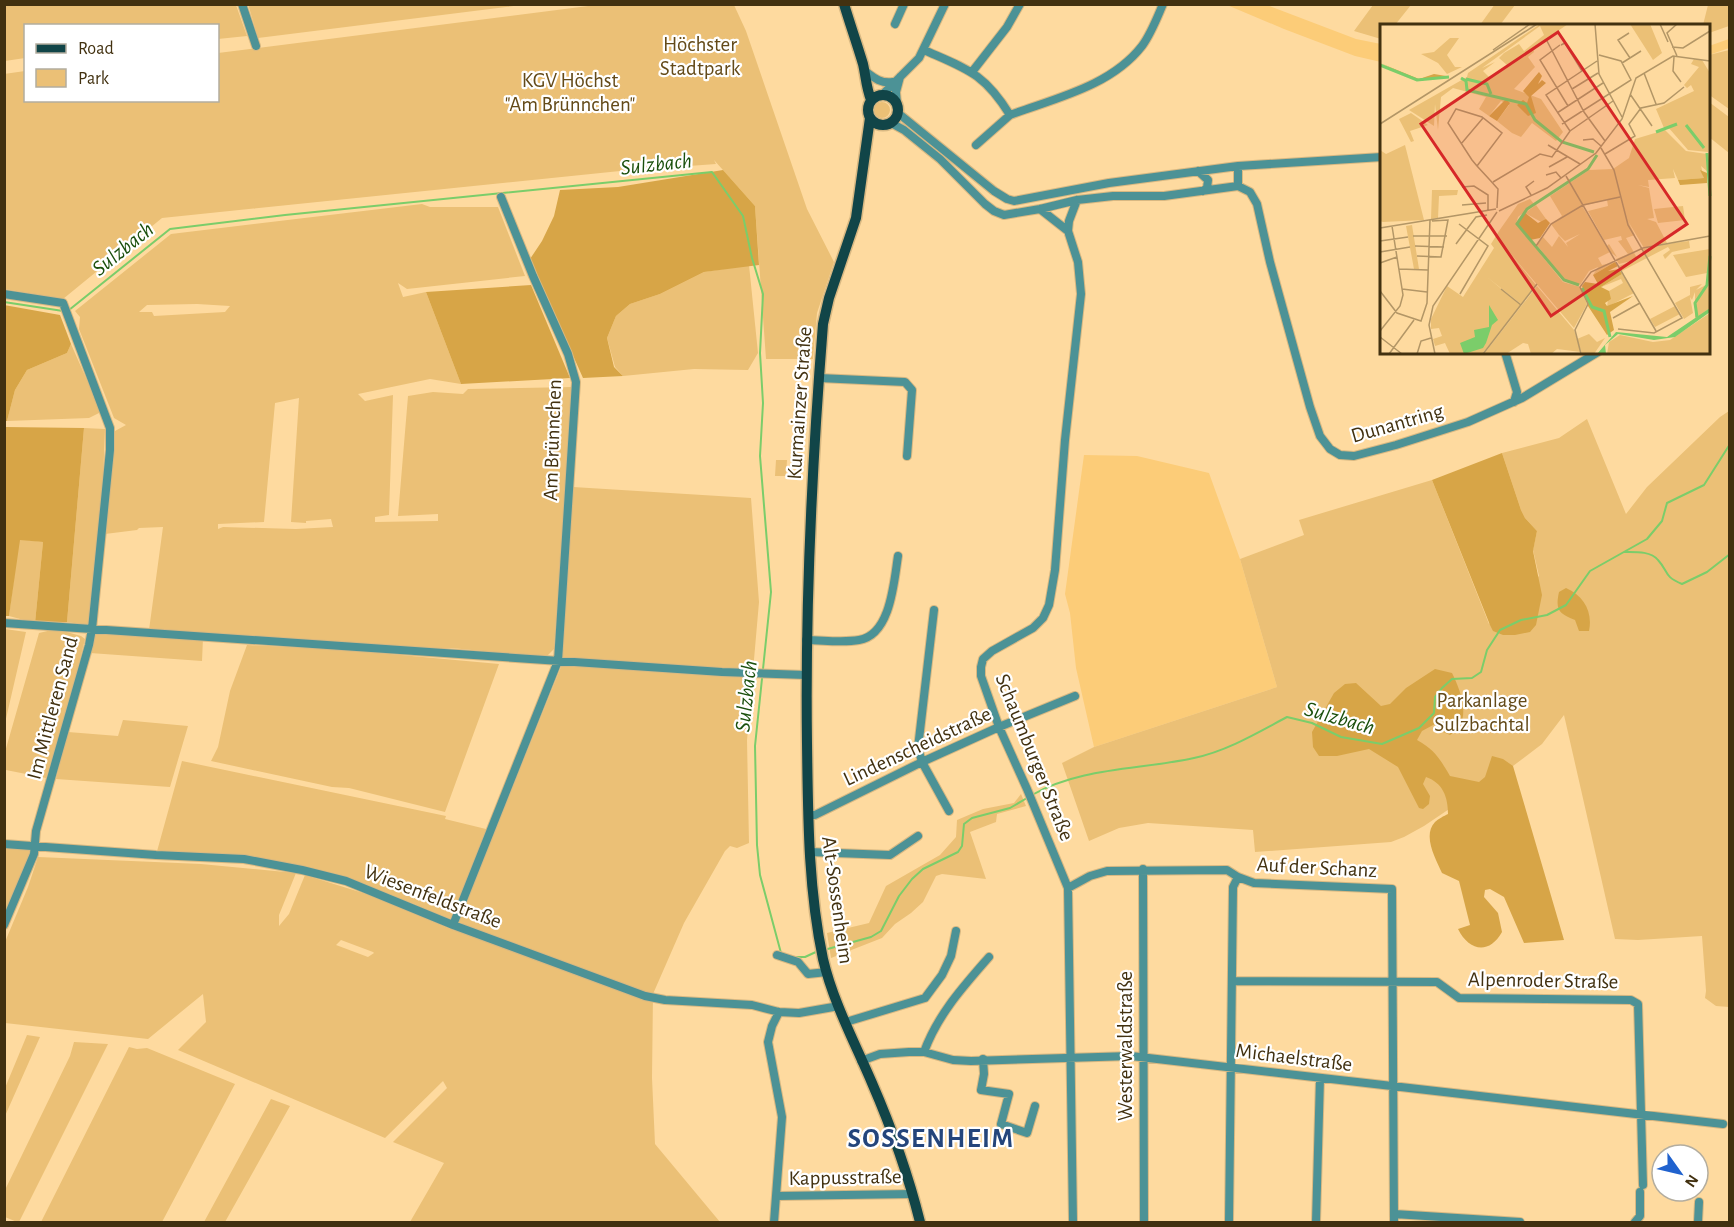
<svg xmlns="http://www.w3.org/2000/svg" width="1734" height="1227" font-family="'Alegreya Sans',sans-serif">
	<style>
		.built { fill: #fccc78 }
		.green { fill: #ebc076; fill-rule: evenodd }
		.forest { fill: #d7a547 }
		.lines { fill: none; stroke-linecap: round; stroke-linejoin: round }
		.stream { stroke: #7bcd6a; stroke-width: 2 }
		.minor-casing { stroke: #d8b882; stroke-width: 10 }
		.major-casing { stroke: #d8b882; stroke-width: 13 }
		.minor { stroke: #4c9296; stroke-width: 8 }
		.major { stroke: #114548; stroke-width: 10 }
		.labels { text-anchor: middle; stroke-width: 4.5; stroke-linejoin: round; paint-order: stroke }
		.park-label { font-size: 21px; fill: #644a18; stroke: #fff }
		.street-label { font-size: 21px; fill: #423110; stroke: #fff }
		.water-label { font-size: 22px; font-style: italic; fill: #1b500d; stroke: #fff }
		.district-label { font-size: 27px; font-weight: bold; letter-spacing: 1.5px; fill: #24457b; stroke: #fff }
		.inset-river { fill: none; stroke: #7bcd6a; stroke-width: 3 }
		.inset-road { fill: none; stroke: #b39666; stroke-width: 1.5 }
		.view { fill: #d62828; fill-opacity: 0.15; stroke: #d62828; stroke-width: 3 }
		.inset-edge { fill: none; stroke: #423110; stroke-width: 3 }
	</style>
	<rect width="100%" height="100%" fill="#feda9f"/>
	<path class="built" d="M1227,5H1267L1356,39L1381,44V62L1355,56L1284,29Z
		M1729,39V48L1709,55V46Z
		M1084,455L1137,456L1209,473L1240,559L1277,687L1094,747L1076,668L1070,613L1065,594Z"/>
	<path class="green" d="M5,4L236,5L247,36L218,39V26H26L25,58L5,61Z
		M248,4H521V5L258,38Z
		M1495,4L1515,5L1500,25H1480Z
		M596,5H734L746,31L807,209L834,262L817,313L813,359H766L755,206L714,160L716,164L620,171L162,218L63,299L5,289L4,74L25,71L26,100H218V53Z
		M1373,5V4L1411,5L1395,25L1382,26L1381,39L1354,31Z
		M1708,5H1729V26L1709,33L1708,26L1703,25Z
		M1729,50H1730L1729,109L1708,94L1709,55Z
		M1709,102L1729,117V153L1709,137Z
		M874 110a8 8 0 1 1 16 0a8 8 0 1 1-16 0Z
		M422,204L430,207H498L525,276L407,289L398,283L403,297L426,292L461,384L430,379L358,394L365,401L393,395L389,515L375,517V522L438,521V514L398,516L408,396L433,392L463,394L468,389L572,387L554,649L546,657L451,648L431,649L286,638L149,630L163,527L139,528L137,530L105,534L115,431L126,425L114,418L79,329L80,317L75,311L171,234ZM197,304L230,306L225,312L154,316L152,312H139L147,305ZM299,398L291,522L306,523V521L331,519L333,527L296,529L223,527L218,529V524L264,522L275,403Z
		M749,265L758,353L748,370L694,369L623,376L615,367L607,338L616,316L630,304L660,294L704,272Z
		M71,344L101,412L89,418L7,421L15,390L27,370L67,353Z
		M1729,411V1007L1716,1006L1705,998L1706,991L1702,936L1638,940L1615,939L1564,715L1542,744L1513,766L1424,826L1404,837L1391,842L1255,852L1253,830L1148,823L1119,828L1089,841L1062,763L1094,747L1277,687L1240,559L1304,535L1299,520L1432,480L1489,624L1539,576L1533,550L1537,531L1525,518L1521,510L1502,453L1559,438L1587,419L1626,514L1647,487L1720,417Z
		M84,428L105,429L102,505L88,625L67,622Z
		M776,460H787L786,476H775Z
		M573,487L751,498L759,602L747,740L749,843L737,848L730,846L725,851L684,923L653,994L652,1078L655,1144L720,1222H410L444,1163L393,1142L447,1088L443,1081L385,1138L178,1050L206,1022L203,994L148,1039L5,1023V942L28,887L38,857L201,864L296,873L279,915V926L289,914L305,875L376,897L455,931L561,667ZM341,940L373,952L374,953L368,957L336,945Z
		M19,539L43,542L35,623L9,616Z
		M5,629L26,632L5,723L4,629Z
		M56,629L81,636L85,639L65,720L46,778L6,770L5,775V752L39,633Z
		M95,632L203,638L202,661L90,653Z
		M247,645L346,650L499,664L445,812L349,788L332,787L211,761L218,747L230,691Z
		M123,720L188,726L170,787L56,779L68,732L118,736Z
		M182,761L446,816L445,819L486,829L487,836L453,921L412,903L346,881L244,859L156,855Z
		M1021,794L1026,806L997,814L996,822L970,832L986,879L942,874L936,876L923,902L911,913L895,924L882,938L831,958L827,933L869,923L886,886L940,855L956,837L957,820L983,809L1014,803Z
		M5,846L29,848L32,852L5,921Z
		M27,1035L40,1037L5,1116V1088Z
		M74,1042L108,1044L19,1222H17L5,1217V1190L70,1056Z
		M129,1047L137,1049L147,1048L235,1084L162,1222H41Z
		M271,1099L290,1106L225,1222H204Z"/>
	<path class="forest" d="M723,170L755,206L759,265L704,272L660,294L630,304L616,316L607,338L614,367L623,376L583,378L530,259L542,241L554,216L560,190L618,187Z
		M531,285L570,378L461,384L426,292Z
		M4,305L60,315L71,344L67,353L27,370L15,390L7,421H5Z
		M5,427L84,428L67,622L35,623L43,542L20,540L9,616H5Z
		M1502,453L1521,510L1525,518L1537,531L1533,551L1542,595L1536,625L1530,632L1515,635H1503L1493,631L1490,625L1432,480Z
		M1566,588C1584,596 1593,612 1589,631H1579L1575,620C1559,614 1555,610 1559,592Z
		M1435,669L1452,673C1461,691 1473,723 1450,735L1441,731L1435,724L1422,731L1417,740C1435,750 1440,759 1450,776L1479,782L1485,777L1492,756L1503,759L1513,766L1564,940L1524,943L1504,897L1490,889L1485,890L1484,897L1498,913L1502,932C1489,955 1469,951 1458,929L1470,925L1459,881L1442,873C1436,859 1422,836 1435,822C1438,819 1444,816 1448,814C1448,797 1443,783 1426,777L1423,784L1430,796L1429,804L1423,809L1419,808L1398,767L1369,749L1337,756H1319L1313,747L1312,732L1334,693L1345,684L1356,683L1381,706L1390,704L1406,688Z"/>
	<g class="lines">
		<path class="stream" d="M4,302L63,311
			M69,310L170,229L285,215L712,172L743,216L752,258L763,294L760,353L763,403L760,456L771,592L755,746L757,845L760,875L781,953
			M1625,552C1635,552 1651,551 1658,560C1669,572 1663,576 1682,584L1707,572L1730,554
			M1032,795C1081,767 1140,770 1194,758C1227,751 1257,733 1287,717L1312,723L1341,737L1382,744L1419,728L1434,713L1435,697L1442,688L1452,679L1472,678L1481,672L1487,650L1500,630L1521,620L1547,615L1566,605L1590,571L1647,539L1662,521L1667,503L1704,485L1730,444
			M824,950L871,937L881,931L899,896L912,879L923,869L958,852L962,846L964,824L972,818L1010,808L1027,798
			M795,957H805L818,951"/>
		<defs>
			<path id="minor" d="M242,4L256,46
				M895,24L904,4
				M924,50C967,69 984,73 1010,115C1056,98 1111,86 1142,46C1151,34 1157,18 1163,4
				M865,71C874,78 881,84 893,82
				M972,72L1007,27L1020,4
				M882,95L919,58L945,4
				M897,103L896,92L900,77
				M898,113L994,191L1007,199L1014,201L1109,183L1238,166L1382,157
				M891,123L904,130L940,159L985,204L994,211L1004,215L1040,209L1077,200L1113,196H1164L1238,186L1250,192L1257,204L1270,262L1310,407L1320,436L1330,449L1340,455L1354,456L1396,445L1468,422L1522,398L1598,352
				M976,145L1010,115
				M1198,171L1208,180L1207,188L1203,191
				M1238,186V166
				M1040,209L1068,231
				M4,294L63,303L110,428V450L92,629L89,645L36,831L34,854L4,925
				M1505,352L1517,392L1514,402
				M819,378L905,382L912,390L907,456
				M934,610L918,748L922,762L949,811
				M4,623L722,672L806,675
				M806,640C823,640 842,643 859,640C891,635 894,581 898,556
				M808,815H815L922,762L999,727L1075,696
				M4,844L156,855L244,859L302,870L346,881L453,925L645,996L665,1000L752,1005L779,1012L799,1013L839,1006
				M809,852L890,855L918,836
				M1143,869L1144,1222
				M1068,888L1090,876L1107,871L1227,870L1238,877L1254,883L1392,889L1394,1222
				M453,925L558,661L576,382L568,354L533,276L501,197
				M777,955L798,962L808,974L827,972
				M1232,981L1437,982L1459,998L1631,1000L1638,1004L1643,1185
				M846,1022L925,998L942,975L951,956L956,931
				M924,1052C938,1014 963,987 989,957
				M983,1059L984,1074L981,1090L1009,1094L1001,1124L1027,1133L1035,1106
				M861,1061L880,1054L909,1052H924L953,1060L971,1061L1131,1056L1723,1124
				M777,1196L913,1194
				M1394,1214L1520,1222
				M774,1222L782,1117L768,1042L772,1026L779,1012
				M1073,1222L1068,888L1027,789L999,727L981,676V667L983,659L992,651L1033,628L1043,618L1049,605L1055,570L1065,440L1081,294L1078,262L1068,231L1069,221L1077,200
				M1229,1222L1233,887L1238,877
				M1316,1222L1320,1078
				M1635,1222L1640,1216V1192
				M1698,1222L1699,1202"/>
			<path id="major" d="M844,4C850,24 857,44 863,64C866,77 866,87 871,100
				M868 110a15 15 0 1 1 30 0a15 15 0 1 1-30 0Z
				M870,118L856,218L829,298L823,324C812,463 805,603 807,743C808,815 808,888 823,959C833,1002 855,1043 872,1083C892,1129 908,1174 920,1222"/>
		</defs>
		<use href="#minor" class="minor-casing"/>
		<use href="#major" class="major-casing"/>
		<use href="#minor" class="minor"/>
		<use href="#major" class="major"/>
	</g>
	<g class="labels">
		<g class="park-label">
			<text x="700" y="51">Höchster<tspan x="700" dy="24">Stadtpark</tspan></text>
			<text x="570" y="87">KGV Höchst<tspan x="570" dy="24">"Am Brünnchen"</tspan></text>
			<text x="1482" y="707">Parkanlage<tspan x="1482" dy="24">Sulzbachtal</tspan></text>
		</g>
		<g class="street-label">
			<text transform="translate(799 403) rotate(-86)" y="7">Kurmainzer Straße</text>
			<text transform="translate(1397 423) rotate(-16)" y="7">Dunantring</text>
			<text transform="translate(552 440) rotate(-88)" y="7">Am Brünnchen</text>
			<text transform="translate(52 708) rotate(-75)" y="7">Im Mittleren Sand</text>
			<text transform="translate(917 746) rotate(-25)" y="7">Lindenscheidstraße</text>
			<text transform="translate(1035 757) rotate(68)" y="7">Schaumburger Straße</text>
			<text transform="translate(1317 867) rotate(3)" y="7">Auf der Schanz</text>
			<text transform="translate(433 896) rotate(21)" y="7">Wiesenfeldstraße</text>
			<text transform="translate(838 900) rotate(82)" y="7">Alt-Sossenheim</text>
			<text transform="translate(1543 980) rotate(1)" y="7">Alpenroder Straße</text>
			<text transform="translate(1125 1046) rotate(-90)" y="7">Westerwaldstraße</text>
			<text transform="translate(1294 1057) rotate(7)" y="7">Michaelstraße</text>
			<text transform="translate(845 1177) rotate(-1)" y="7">Kappusstraße</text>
		</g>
		<g class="water-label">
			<text transform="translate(656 163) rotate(-6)" y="8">Sulzbach</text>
			<text transform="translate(122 248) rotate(-39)" y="8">Sulzbach</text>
			<text transform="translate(745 696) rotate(-84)" y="8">Sulzbach</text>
			<text transform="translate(1340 717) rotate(16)" y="8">Sulzbach</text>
		</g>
		<g class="district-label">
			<text x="931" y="1147">SOSSENHEIM</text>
		</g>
	</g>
	<g transform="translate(1380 24)">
		<rect width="330" height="330" fill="#feda9f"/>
		<path d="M160,0H188L153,24L154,28L148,33L155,43L134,65L161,75L183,108L176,117L152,99L141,113L132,109L117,97L129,81L121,77L109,92L99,85L106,73L73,64L61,73L58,106L55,80L54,102L29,86L87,53L88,49ZM160,2L164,11L144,27L139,20L124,29L119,34L127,41L110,54L103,47L115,38L102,44ZM250,0H270L282,29L273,36ZM70,14H79L67,31L75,43H82L67,50L58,39L41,30L54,28ZM314,35L322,36L330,49L328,128L308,126L288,103L284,104L276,85L314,67L311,61L307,64L304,61L319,43L311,40ZM31,89L48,101L30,107L34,117L31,118L19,95ZM285,106L306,127L327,130L328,148L321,142L324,154L298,156L293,145L295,154L268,156L269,163L258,161L269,164L274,194L267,195L276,198L287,219L264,224L248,197L255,211L246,214L257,234L266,230L263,225L287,220L309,217L310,224L292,228L285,235L283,231L290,226L288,223L242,247L239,242L255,236L239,240L236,235L248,230L238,217L242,216L241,212L224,216L208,187L228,182L227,176L202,182L227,222L229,220L237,233L230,228L218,234L222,241L235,238L213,251L218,243L209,247L200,261L184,256L157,221L163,213L172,223L179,212L188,223L186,219L200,210L185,217L179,211L171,200L182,192L170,172L209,146L233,145L249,134L255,115ZM25,121L44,196L3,198L0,197V126L6,130ZM52,166H78L77,171L59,172L58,194L51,195ZM150,175L154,180L138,193L136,200L183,258L200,263L207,280L194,304L125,223L156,261L141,280L107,253L141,281L102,330H70L65,319L55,322L53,315L62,312L59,304L51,305V295L67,262L83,273L114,224L111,220L119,207L138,180ZM156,181L166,195L163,199L145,189ZM303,182L305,196L278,199L274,185ZM32,201L39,245H34L26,202ZM330,225V249L326,259L327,249L306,253L293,231ZM242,250L254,269L227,283L229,267L243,259L241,255L221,263ZM322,260L316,266L328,260L330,284L315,296V268L312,276L310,273L313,289L304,295L295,279L310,271V263ZM157,262L194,306L201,328L177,325L171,330H151L148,320L143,319L126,330H104ZM295,282L300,290L275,303L270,295ZM330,289V330H227L229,318L240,311L273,318L290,316ZM209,310L217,318L225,314L214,330H202L197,315Z" fill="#ebc076" fill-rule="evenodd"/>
		<path d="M0,39L39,55L54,50L66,52L39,57ZM159,48L162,52L158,60L162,56L166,59L151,72L156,89L148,92L137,81L143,76L147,79L149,73L143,67ZM126,75L130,79L117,97L109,92ZM320,146L327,149V159L300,161L298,156L324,154ZM144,188L158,199L166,195L170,199L160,214L150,216L136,199ZM235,238L238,242L228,247L239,245L242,250L221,263L229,267L231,275L225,279L227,282L253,272L230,288L234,306L227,311L208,282L202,262L205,258L218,260L213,251Z" fill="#d7a547"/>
		<path d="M109,281L118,296L112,301L106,319L103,324L84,330L80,319L95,313L94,306L109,303ZM330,284V288L295,313L274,316L238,310L225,321L226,330H217L236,308L287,313Z" fill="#7bcd6a"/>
		<path class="inset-river" d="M0,41L37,56L69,53M81,54L86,57L87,66L146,80L155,96L182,118L214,128M86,55L107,60L111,70M306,101L324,124M276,108L297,100M327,129L330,172M199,261L184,256L137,200L147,185L208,145L217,131M202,264L212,283L224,287L230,313M317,293L315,279L327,261L330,232"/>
		<path class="inset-road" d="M215,0L219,50L242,93M280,0L288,18M249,9L238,16L250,34M167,17L204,88L225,117M180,21L160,36L188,82M181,21L185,19L202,47M292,23L303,24L330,7M113,26L150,0M297,32L287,9L297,0M294,33L293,47L301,58M242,39L261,27M264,49L276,80M192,65L218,49M250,70L272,102M177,89L223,59M0,100L157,0M182,100L251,56L241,37L219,31M190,107L166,71L217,37M203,116L213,115L221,122M81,120L103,94M168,121L200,140M221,124L234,146L248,201L302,294L274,309L238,305M225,130L255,112L249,100L261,84L284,79L304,63M97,142L122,109L102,93L76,85L68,99L92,136L97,142L109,155L118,165L117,184M169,143L187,133M166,151L176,148L181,154M186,152L276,307M113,158L160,130L172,133L190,107L233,77M82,163L94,162L108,171V186M151,171L146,163L154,157M82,181L106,179M119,187L167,164L216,129L242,95L256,54L293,32L330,37M79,200L108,222L80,270M0,204L116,185M33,212H67M0,217L28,213M76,220L96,193L107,191M35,222L64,223M156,222L171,200L203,181L240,173M0,228L30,223M37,232L61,233L68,196L52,197M0,239L17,233M19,245L48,246M22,265L47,268M121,265L141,281M0,267L17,289L41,297L47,279L50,196M233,294L260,279M0,307L20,282L23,271L12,202M0,313L22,330M9,330L34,296M37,330L41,317L51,314M55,330L49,301L53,282L117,188M103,330L157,260M201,330L195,306L208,280L200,263L211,248L263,224L330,212"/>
		<path class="view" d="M178,8L307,200L171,292L41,100Z"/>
		<rect width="330" height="330" class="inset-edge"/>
	</g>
	<rect width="1734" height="1227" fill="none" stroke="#423110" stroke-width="12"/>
	<rect x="24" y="24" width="195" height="78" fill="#ffffff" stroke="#b3ad9f" stroke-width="1.5"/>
	<rect x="36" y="44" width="30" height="9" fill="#114548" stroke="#b3ad9f" stroke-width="1.5"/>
	<text x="78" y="54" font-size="18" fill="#423110">Road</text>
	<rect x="36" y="69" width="30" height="18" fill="#ebc076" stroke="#b3ad9f" stroke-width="1.5"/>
	<text x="78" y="84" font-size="18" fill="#423110">Park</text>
	<g transform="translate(1680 1173) rotate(124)"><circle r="28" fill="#ffffff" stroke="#b3ad9f" stroke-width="1.5"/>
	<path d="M0-4.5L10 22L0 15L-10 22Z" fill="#2062ce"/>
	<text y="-9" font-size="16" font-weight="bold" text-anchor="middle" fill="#423110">N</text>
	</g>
</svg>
